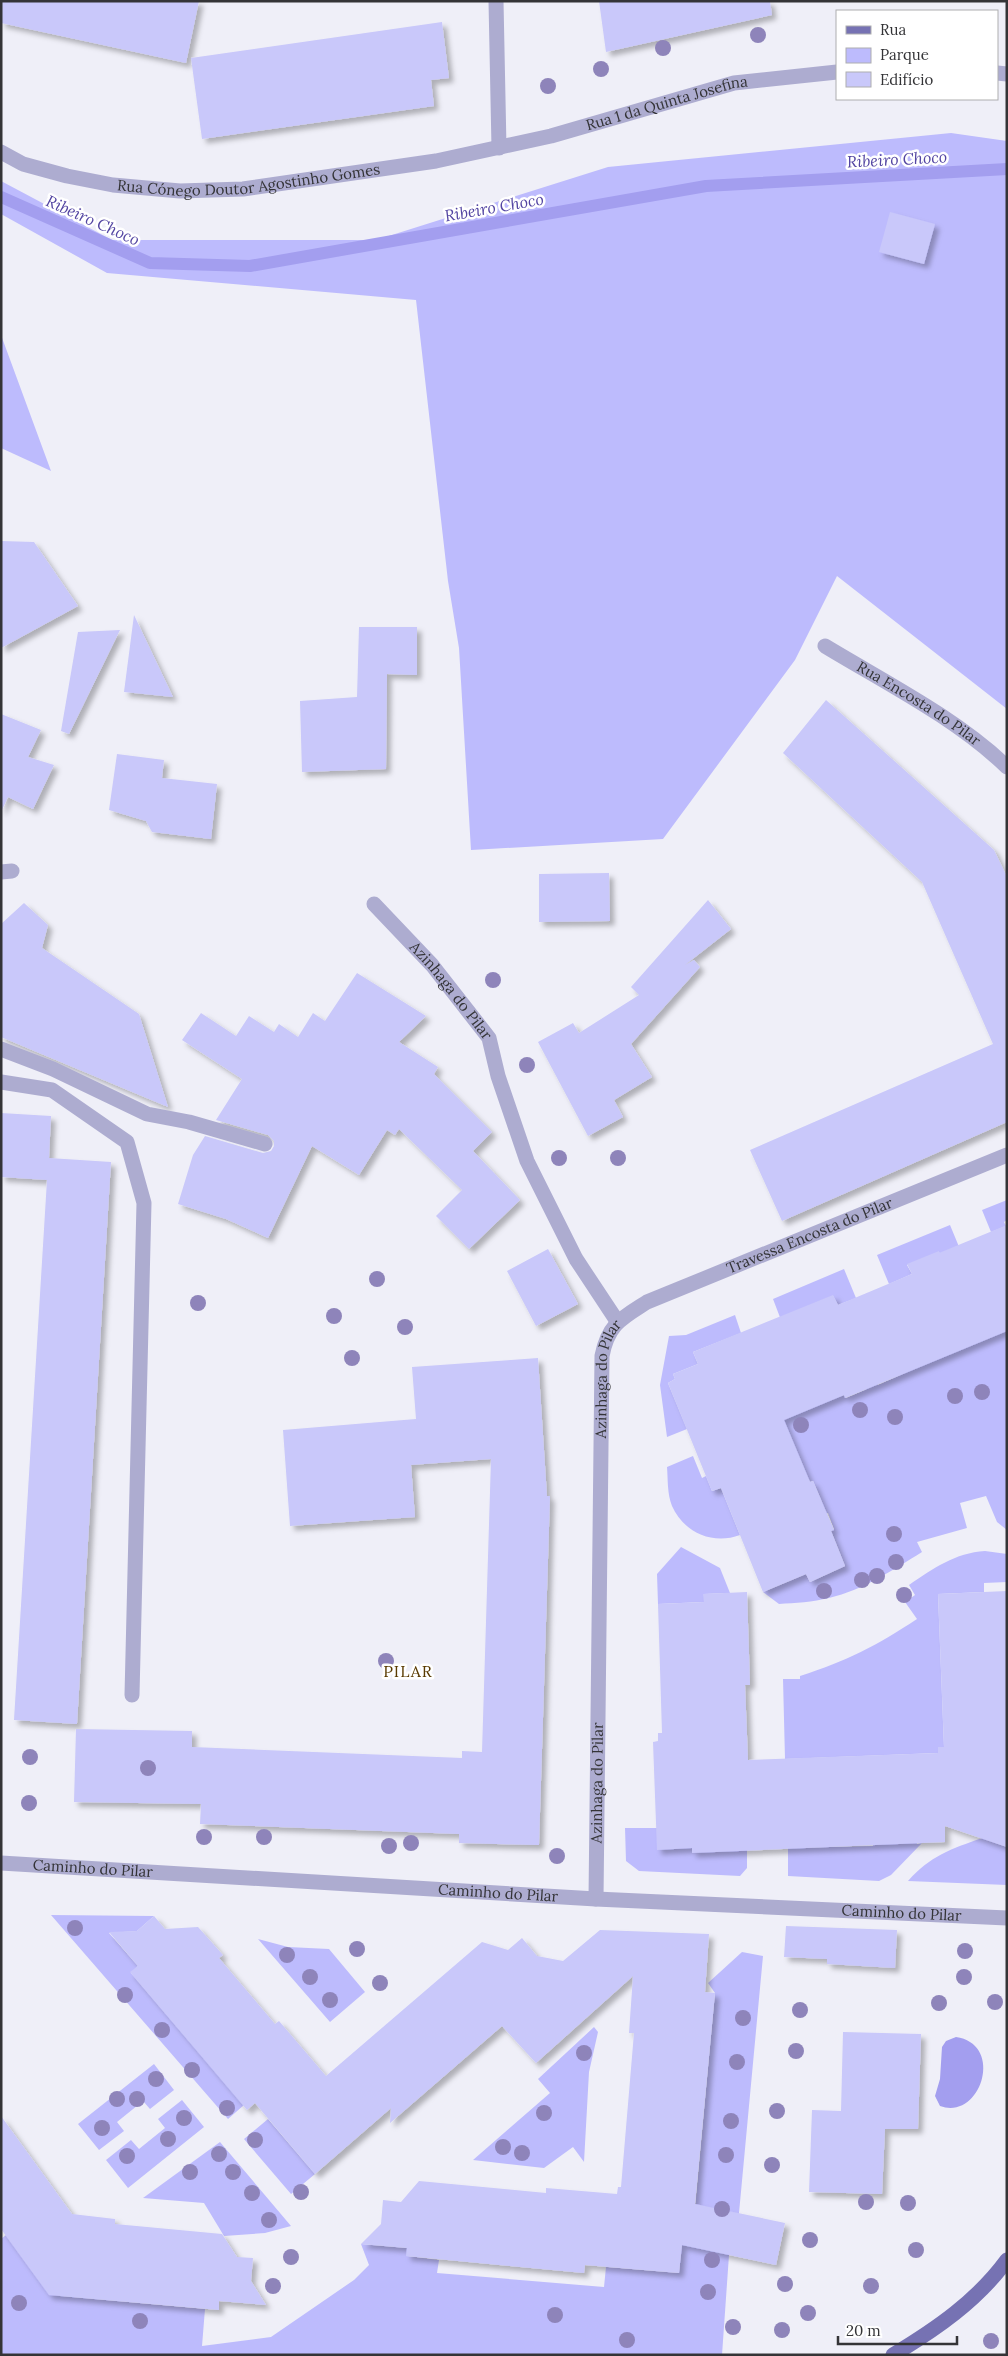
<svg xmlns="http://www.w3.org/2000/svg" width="1008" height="2356" font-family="Lora,serif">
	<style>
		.green { fill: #bdbbfd }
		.water { fill: #a39eef }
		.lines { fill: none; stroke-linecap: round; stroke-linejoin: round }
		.stream { stroke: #a39eef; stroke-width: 12 }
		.building { fill: #c9c8fa; filter: url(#shadow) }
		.minor { stroke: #adacd0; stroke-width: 15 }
		.major { stroke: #7672b3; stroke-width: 15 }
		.tree { fill: #8e84ba }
		.labels { text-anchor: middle; stroke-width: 5; stroke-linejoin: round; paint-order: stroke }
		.street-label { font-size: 15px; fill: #343437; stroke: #fff }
		.water-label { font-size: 16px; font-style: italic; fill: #5345a2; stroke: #fff }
		.neighbourhood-label { font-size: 16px; letter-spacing: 1px; fill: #593a00; stroke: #fff }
	</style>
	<defs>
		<filter id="shadow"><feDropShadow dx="4.5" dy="4.5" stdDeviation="2.5" flood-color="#0004"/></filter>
	</defs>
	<rect width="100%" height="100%" fill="#efeff8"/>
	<path class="green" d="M951,133L1007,141V709L837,576L795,660L663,839L471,850L459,648L448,581L416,300L107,273L1,214V181L112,240H376L608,167Z
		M1,335L51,471L1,448Z
		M1007,1200V1220L1004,1222L1006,1226L991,1232L982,1210Z
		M950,1225L962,1254L943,1262L939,1252L907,1265L912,1274L889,1284L877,1255Z
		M844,1269L856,1298L838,1305L833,1296L781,1320L773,1299Z
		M735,1315L741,1333L693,1352L698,1364L673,1374L675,1379L668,1383L687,1429L667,1437L660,1385L669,1336L686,1335Z
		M1007,1325V1530L997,1522L986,1496L960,1503L967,1528L917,1542L922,1552C893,1570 863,1590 829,1598C813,1602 795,1603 779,1604L763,1592L806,1574L810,1582L845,1566L831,1531L834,1529L828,1513L824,1514L821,1500L813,1481L810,1482L773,1420L844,1395L846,1398L865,1390L876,1381L878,1385L896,1377Z
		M693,1456L702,1478L706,1476L712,1491L721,1488L740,1535C713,1545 684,1533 672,1506C667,1494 668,1479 667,1467Z
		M681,1547L720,1568L730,1593L704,1594V1602L658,1604L657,1574Z
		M985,1551L1007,1554V1582L984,1583V1592L938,1594L944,1747L938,1753L785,1759L783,1679H800V1676C847,1661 876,1646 917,1619L905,1602L915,1595L909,1585C934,1568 955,1553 985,1551Z
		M625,1828H657L677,1843L747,1850V1868L740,1876L639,1871L626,1861Z
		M982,1838L1007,1847V1885L908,1881C930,1856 951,1849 982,1838Z
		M916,1839L917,1844L922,1843L891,1875L879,1881L788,1876V1848L873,1846V1841Z
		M51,1915L154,1916L137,1931L109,1933L138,1966L131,1973L244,2105L228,2119Z
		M258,1939L288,1947L329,1949L365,1992L330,2022Z
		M742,1952L763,1956L739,2213L729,2255L722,2355H1V2239L6,2235L38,2279L62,2296L205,2309L202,2346L271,2337L354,2280L369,2265L361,2244L407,2248V2256L439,2260L437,2273L604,2287L606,2267L679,2273L685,2209H695L715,1993L708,1983Z
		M594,2027L598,2032L589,2072L584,2162L573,2147L544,2168L473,2160L550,2093L538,2079Z
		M154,2064L174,2090L150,2109L143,2101L117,2122L124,2131L99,2150L78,2124Z
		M182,2100L204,2127L128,2188L106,2160L131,2140L139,2149L165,2128L158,2119Z
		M268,2119L315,2174L291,2194L244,2139Z
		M220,2142L291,2226L265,2233L224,2236L204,2203L143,2198Z"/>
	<path class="water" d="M956,2037C1005,2044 981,2121 940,2106L935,2096L940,2079L942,2047L946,2041Z"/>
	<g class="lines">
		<path class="stream" d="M1,197L150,263L250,266L706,186L1007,169"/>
	</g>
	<path class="building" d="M1,1H199L186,63L1,23Z
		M599,1H770L772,15L606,52Z
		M442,22L449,78L431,80L434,106L202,139L191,58Z
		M890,212L935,224L924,264L879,252Z
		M1,541L34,542L78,606L1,648Z
		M134,615L173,697L124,692Z
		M359,627H417V675L387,674L386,769L302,772L300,701L357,697Z
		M120,630L69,734L61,731L78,632Z
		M826,700L994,850L1007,877V1122L782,1221L750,1150L993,1044L922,882L783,753Z
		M1,714L41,730L28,757L54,765L33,809L8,797L1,812Z
		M117,754L164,760L162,778L217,784L211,839L152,832L146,821L109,810Z
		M609,873L610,921L539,922V874Z
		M708,900L731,929L685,965L694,960L700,967L631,1044L652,1077L614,1100L623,1117L588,1136L538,1042L573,1023L579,1033L639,995L631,987Z
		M24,903L48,925L42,948L139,1014L168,1107L1,1037V924Z
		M357,973L426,1016L399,1042L438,1067L434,1074L492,1132L473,1151L520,1200L469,1249L436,1216L462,1190L399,1129L395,1135L387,1130L359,1175L312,1146L268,1238L226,1219L178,1204L193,1155L205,1136L263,1153L271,1151L274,1146V1141L268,1135L216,1120L242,1079L182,1040L201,1013L236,1036L249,1016L274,1032L279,1024L298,1037L313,1013L325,1021Z
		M1,1113L51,1116L49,1158L111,1162L77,1724L14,1720L47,1180L1,1177Z
		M1007,1225V1331L845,1398L844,1395L784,1420L810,1482L813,1481L834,1530L831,1531L845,1566L810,1582L806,1574L763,1592L721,1488L712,1491L668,1383L675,1379L673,1374L698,1364L693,1352L833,1295L838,1305L912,1274L907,1264L939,1251V1253Z
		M548,1249L578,1304L536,1326L507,1271Z
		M538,1358L547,1496H550L539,1845L459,1843V1834L200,1824L201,1804L74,1802L76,1729L192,1731V1747L462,1758V1751L482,1752L491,1459L411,1465L415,1517L290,1526L283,1430L416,1419L412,1367Z
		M1007,1591V1847L945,1826V1842L692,1853V1848L657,1850L653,1742L658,1741V1733H662L658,1604L704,1602L703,1594L747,1592L750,1685H745L748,1760L938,1753V1747H944L938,1594Z
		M154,1916L165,1929L198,1927L223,1955L219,1958L275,2024L279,2021L326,2076L482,1942L508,1950L522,1938L537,1956L563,1961L600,1930L709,1934L705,1992L715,1993L695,2204L785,2223L776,2265L682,2245L679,2273L585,2265L584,2273L406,2256L407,2248L361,2244L381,2224L383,2200L401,2202L419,2181L546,2193V2188L617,2194L618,2187H621L634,2033H629L633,1976L536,2063L502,2026L390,2123L391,2108L315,2174L255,2103L247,2110L130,1972L138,1966L109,1932L137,1931Z
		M786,1926L897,1930L895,1968L827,1964V1959L784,1957Z
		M843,2032L921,2034L918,2129H885L882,2194L809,2192L812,2110L841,2111Z
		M1,2116L72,2214L115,2219V2224L222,2234L237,2257L253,2258L251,2281L266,2305L219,2301V2310L49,2295L1,2229Z"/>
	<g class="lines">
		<g class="minor">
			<path d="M496,1L499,148"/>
			<path d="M997,73L1007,74"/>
			<path id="s1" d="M1,152L23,164L67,176L113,185L180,191L243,189L436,161L551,136L734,83L837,72"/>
			<path id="s2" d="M825,646C886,683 956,718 1007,767"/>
			<path d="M1,872L12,871"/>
			<path id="s3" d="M374,904L432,965L489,1038L498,1076L527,1161L576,1259L617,1321"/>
			<path d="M1,1049L53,1069L147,1114L189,1122L265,1144"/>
			<path d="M1,1082L52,1090L127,1142L144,1203L132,1695"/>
			<path id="s4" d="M1,1863L596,1899L1007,1918"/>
			<path id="s5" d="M596,1899L602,1356C608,1324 622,1318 647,1302L1007,1155"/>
		</g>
		<path class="major" d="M893,2355C936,2329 977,2301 1007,2260"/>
	</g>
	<g class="tree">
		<circle cx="758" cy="35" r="8"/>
		<circle cx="663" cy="48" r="8"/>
		<circle cx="601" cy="69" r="8"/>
		<circle cx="548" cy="86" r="8"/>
		<circle cx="493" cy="980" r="8"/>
		<circle cx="527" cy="1065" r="8"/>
		<circle cx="559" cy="1158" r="8"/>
		<circle cx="618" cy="1158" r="8"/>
		<circle cx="377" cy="1279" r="8"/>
		<circle cx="198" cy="1303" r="8"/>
		<circle cx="334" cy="1316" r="8"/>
		<circle cx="405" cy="1327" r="8"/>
		<circle cx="352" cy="1358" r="8"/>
		<circle cx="982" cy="1392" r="8"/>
		<circle cx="955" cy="1396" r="8"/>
		<circle cx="860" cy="1410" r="8"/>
		<circle cx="895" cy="1417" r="8"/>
		<circle cx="801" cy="1425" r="8"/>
		<circle cx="894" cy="1534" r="8"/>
		<circle cx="896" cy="1562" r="8"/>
		<circle cx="877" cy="1576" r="8"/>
		<circle cx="862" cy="1580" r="8"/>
		<circle cx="824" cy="1591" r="8"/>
		<circle cx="904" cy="1595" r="8"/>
		<circle cx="386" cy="1661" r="8"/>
		<circle cx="30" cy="1757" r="8"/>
		<circle cx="148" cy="1768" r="8"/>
		<circle cx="29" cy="1803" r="8"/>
		<circle cx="204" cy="1837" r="8"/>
		<circle cx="264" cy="1837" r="8"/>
		<circle cx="411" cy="1843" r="8"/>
		<circle cx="389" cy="1846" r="8"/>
		<circle cx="557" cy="1856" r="8"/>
		<circle cx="75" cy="1928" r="8"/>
		<circle cx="357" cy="1949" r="8"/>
		<circle cx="965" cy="1951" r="8"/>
		<circle cx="287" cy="1955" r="8"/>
		<circle cx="310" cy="1977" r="8"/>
		<circle cx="964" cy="1977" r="8"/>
		<circle cx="380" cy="1983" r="8"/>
		<circle cx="125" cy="1995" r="8"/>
		<circle cx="330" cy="2000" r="8"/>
		<circle cx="995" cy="2002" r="8"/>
		<circle cx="939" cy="2003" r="8"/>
		<circle cx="800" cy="2010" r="8"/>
		<circle cx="743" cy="2018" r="8"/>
		<circle cx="162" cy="2030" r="8"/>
		<circle cx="796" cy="2051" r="8"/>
		<circle cx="584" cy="2053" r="8"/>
		<circle cx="737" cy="2062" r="8"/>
		<circle cx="192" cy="2070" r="8"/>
		<circle cx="156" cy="2079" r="8"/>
		<circle cx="117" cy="2099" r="8"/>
		<circle cx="137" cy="2099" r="8"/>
		<circle cx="227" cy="2108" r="8"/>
		<circle cx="777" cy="2111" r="8"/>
		<circle cx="544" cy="2113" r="8"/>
		<circle cx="184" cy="2118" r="8"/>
		<circle cx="731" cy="2121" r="8"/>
		<circle cx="102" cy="2128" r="8"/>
		<circle cx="168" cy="2139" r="8"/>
		<circle cx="255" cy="2140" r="8"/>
		<circle cx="503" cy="2147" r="8"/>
		<circle cx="522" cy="2153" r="8"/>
		<circle cx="219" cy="2154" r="8"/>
		<circle cx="726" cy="2155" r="8"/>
		<circle cx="127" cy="2156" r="8"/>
		<circle cx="772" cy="2165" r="8"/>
		<circle cx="190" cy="2172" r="8"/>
		<circle cx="233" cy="2172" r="8"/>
		<circle cx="301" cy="2192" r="8"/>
		<circle cx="252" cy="2193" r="8"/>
		<circle cx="866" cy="2202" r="8"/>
		<circle cx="908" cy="2203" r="8"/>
		<circle cx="722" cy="2209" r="8"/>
		<circle cx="269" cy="2220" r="8"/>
		<circle cx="810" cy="2240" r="8"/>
		<circle cx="916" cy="2250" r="8"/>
		<circle cx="291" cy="2257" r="8"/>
		<circle cx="712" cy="2260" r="8"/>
		<circle cx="785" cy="2284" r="8"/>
		<circle cx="273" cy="2286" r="8"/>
		<circle cx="871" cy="2286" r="8"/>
		<circle cx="708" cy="2292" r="8"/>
		<circle cx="19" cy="2303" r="8"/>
		<circle cx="808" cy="2313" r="8"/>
		<circle cx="555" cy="2315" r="8"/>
		<circle cx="140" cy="2321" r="8"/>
		<circle cx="733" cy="2327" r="8"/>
		<circle cx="782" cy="2330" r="8"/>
		<circle cx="627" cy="2340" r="8"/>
		<circle cx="991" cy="2341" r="8"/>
	</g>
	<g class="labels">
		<g class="street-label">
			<text dy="5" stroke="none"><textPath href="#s1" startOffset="681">Rua 1 da Quinta Josefina</textPath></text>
			<text dy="5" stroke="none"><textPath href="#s1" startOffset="254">Rua Cónego Doutor Agostinho Gomes</textPath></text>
			<text dy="5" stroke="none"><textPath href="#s2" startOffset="110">Rua Encosta do Pilar</textPath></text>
			<text dy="5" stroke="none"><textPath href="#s3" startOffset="116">Azinhaga do Pilar</textPath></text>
			<text dy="5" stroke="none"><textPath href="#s5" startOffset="792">Travessa Encosta do Pilar</textPath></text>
			<text dy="5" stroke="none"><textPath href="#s5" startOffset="521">Azinhaga do Pilar</textPath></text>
			<text dy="5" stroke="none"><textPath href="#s5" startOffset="116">Azinhaga do Pilar</textPath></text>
			<text dy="5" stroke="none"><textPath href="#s4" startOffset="92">Caminho do Pilar</textPath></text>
			<text dy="5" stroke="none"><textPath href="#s4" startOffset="498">Caminho do Pilar</textPath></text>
			<text dy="5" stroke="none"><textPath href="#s4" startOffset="902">Caminho do Pilar</textPath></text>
		</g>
		<g class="water-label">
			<text transform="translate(897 159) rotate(-3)" y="6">Ribeiro Choco</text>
			<text transform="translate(494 207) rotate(-10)" y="6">Ribeiro Choco</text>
			<text transform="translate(93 220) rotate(24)" y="6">Ribeiro Choco</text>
		</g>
		<g class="neighbourhood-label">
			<text x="408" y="1677">PILAR</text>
		</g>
	</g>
	<rect width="1008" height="2356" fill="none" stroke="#343437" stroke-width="5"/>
	<rect x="836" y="10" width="162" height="90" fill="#ffffff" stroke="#aeaeaf"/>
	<rect x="846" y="26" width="25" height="8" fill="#7672b3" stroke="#aeaeaf"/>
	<text x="880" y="35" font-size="15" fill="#343437">Rua</text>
	<rect x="846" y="48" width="25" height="15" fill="#bdbbfd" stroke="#aeaeaf"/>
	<text x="880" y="60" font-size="15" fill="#343437">Parque</text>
	<rect x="846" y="72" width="25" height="15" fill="#c9c8fa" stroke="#aeaeaf"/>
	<text x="880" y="85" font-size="15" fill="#343437">Edifício</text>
	<path d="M838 2336v8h119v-8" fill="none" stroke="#343437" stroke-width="2.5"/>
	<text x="846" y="2336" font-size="15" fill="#343437" stroke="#ffffff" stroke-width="4" paint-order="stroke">20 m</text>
</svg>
